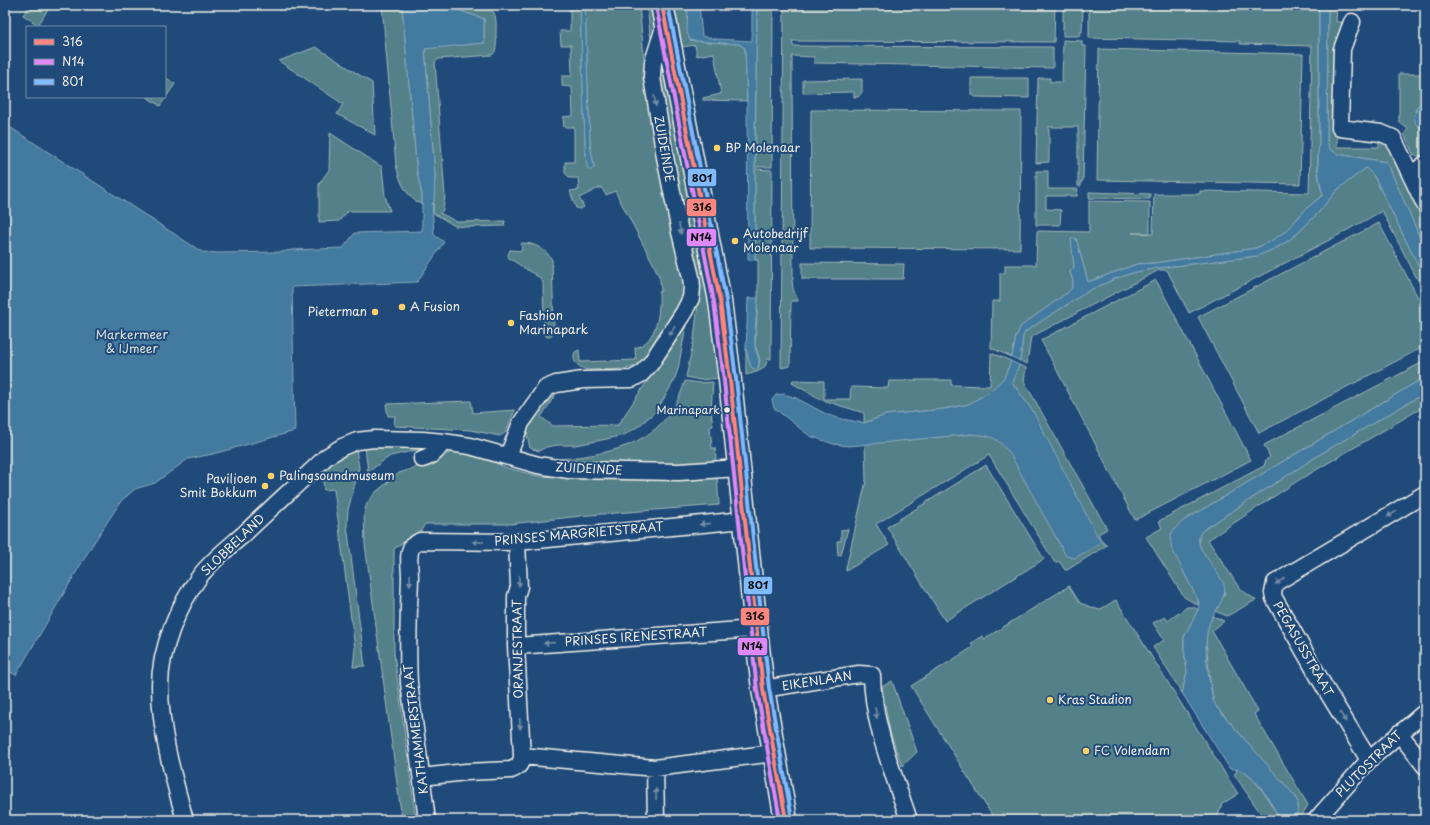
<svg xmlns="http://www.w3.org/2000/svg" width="1430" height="825" font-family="'Playpen Sans',sans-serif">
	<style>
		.green { fill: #528089; stroke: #a3b8b8 }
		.water { fill: #437aa0; stroke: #8aaabd }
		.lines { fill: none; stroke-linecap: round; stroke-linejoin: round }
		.minor-casing { stroke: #f4f1e8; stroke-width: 19 }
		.secondary-casing { stroke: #f4f1e8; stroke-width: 25 }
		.minor { stroke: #1f4a7a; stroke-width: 16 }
		.secondary { stroke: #1f4a7a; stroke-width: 22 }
		.bus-1-casing { stroke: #1f4a7a; stroke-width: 7 }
		.bus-2-casing { stroke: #1f4a7a; stroke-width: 7 }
		.bus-3-casing { stroke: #1f4a7a; stroke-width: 7 }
		.bus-1 { stroke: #ff8680; stroke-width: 4 }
		.bus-2 { stroke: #df89f6; stroke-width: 4 }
		.bus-3 { stroke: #80bbff; stroke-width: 4 }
		.oneway { fill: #748da6 }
		.poi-dot { fill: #ffd166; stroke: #1f4a7a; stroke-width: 1.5 }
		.bus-dot { fill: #f4f1e8; stroke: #1f4a7a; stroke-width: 1.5 }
		.labels { text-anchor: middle; stroke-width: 4; stroke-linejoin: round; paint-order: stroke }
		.bus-label { font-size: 11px; fill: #f4f1e8; stroke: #1f4a7a; text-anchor: end }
		.poi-label { font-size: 12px; fill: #f4f1e8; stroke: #1f4a7a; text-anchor: start }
		.street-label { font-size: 12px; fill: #f4f1e8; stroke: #1f4a7a }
		.park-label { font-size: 12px; fill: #dce0da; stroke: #1f4a7a }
		.line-badge { stroke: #1f4a7a; stroke-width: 1.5 }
		.pale-badge-label { font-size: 11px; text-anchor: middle; font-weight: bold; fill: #111 }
	</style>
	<rect width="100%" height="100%" fill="#1f4a7a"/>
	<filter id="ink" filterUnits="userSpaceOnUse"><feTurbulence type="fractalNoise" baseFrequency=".025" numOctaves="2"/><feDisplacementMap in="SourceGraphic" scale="8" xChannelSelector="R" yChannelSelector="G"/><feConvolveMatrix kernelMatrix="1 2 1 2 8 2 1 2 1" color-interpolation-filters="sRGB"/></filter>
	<g filter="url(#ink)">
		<path class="green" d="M30,5H51L38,25L23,15Z
			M382,5H402L417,172L422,194V205C406,197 400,182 396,165Z
			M444,5C456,5 488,1 494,13C497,19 496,28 496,35C496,42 498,50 492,55L439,59L435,62L445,196L443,210L440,213L457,222L505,221L504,226L469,227L455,226L433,213L435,176L425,48L484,43V19Z
			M570,5H580L585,141L587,166L589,170L592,169L594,166L590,145L585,5H639L645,66L677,238L686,293L650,354L639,365L626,369L587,370C578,367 571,361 575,352L579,350L580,362L636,360L635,348C658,342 660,311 659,292L661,291L660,279L654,265L615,191L606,195L601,187L579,198L584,207L580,209L576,208L570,191L579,190L578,178H569V177L565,173V162H574V127H564L563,117L573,116L572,87L562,86V76H572L571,45H561L560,31H570Z
			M647,5H654L658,31L652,42L650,34Z
			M669,5H688L690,40L696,41L739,44L745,48L747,101L703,100V98L721,94L714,53L697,56L695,45L682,47L676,44Z
			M757,5H773L772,167H755Z
			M784,5H1055L1054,42L792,41L793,46L1053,47V68L814,63V57L792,56L793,279L792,280L793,289L798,300V301H791L790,366L782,368L781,367Z
			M1063,5H1083L1082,32H1080V36H1063Z
			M1089,5H1319V144C1317,161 1317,179 1323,195L1307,208L1286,231L1271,241L1256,248L1155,263L1137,264L1088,282L1076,239L1074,267L1070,272C1074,282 1075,286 1067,293L1021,326L1016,337L1012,357L991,348L992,301H1000V273H1005V265H1036L1037,231L1089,232V201L1150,202V233H1132L1153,234L1154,194H1200V191L1309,193L1312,46L1240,44V41L1089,38Z
			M1328,5H1337L1336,22H1342V26H1346L1337,51V147H1379V138L1390,143L1425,220V249L1389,167L1386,162L1337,154L1330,149L1327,142Z
			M1063,40L1082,41V46H1086L1083,181H1081V186H1078V127H1049V162L1036,163L1038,78H1050V82H1062Z
			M316,47L372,83L375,135L337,114L343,104L279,61Z
			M1099,49L1303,54L1300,184L1097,180Z
			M662,52L698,225L718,359V378L700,380L686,377L694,339L699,294L656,72Z
			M1399,74H1425V95L1415,111L1423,129H1425V155L1423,156L1422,155L1418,156L1413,154L1404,134L1408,129L1399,122Z
			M165,77L175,84L160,106L147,97H165Z
			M971,78H1029V98L975,97L971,94Z
			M862,79V92L858,97H854V92L803,93V80Z
			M811,110L1021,111L1020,249L810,248Z
			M330,133L382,167L385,196L390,211H348L339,221L319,222V184L329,170Z
			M1366,168L1374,176L1425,279V294L1382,211L1333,238L1189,313L1167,270H1159L1031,337L1027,364L1020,361L1023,336L1026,331L1090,290L1117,278L1136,272L1158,268L1257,256L1274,249L1288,241L1299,232L1319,212L1337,190Z
			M755,169L772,170L771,359H767C767,371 756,372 746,375V350L751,367L758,369L760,360L755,345L758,298V260H755Z
			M1036,171H1048V189H1078L1077,196H1046V209L1061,210L1060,225H1036Z
			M1089,192L1150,194V199L1089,198Z
			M1379,223L1425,311V346L1259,433L1198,317Z
			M522,243C535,243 546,249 552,260L554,331L550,337H547L544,333L543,282L540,278L509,258L508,255L510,250L521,251L522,249L521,244Z
			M802,263L904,264L903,279H802Z
			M1156,280L1251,460L1135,520L1041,340Z
			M687,321L678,369L674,381L657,410L639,426L624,435L602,440L576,445H558L546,447L539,451L530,448L527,435L529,423L543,402L555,395L541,417L553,426L618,425Z
			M991,353L1011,361L1004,378L989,392L969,404L944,409L886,415L864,423V413L822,400L792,383L793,380L824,381V399H850L851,387L888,388L889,381H905L906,380H951V385L990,386Z
			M1425,361V377L1183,521L1171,534L1184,573L1198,598V605L1184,597L1146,537L1162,528L1159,521L1264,466L1266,460L1270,457L1264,445Z
			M1019,365L1026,368L1024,381L1107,529L1098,534L1104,544L1107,545L1067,570H1065L1059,561L1055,563L989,455L876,524L889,545L846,571V568L866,481L865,444L971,434C993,436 994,435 1009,452L1034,413L1012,382Z
			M685,381L700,383L713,382L711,411L713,426L710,427L712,448H715L716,461L685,465L566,462L558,460V459C615,454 667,443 685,381Z
			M1425,393V406L1299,480L1208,540L1240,589L1256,600L1227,616L1215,611L1225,593L1200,547C1198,540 1198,535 1203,530L1322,453Z
			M471,401L473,413L515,410L506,432L500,436L470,430L394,426L395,416H388L386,404Z
			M376,446L426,448L390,456L368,472L365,447Z
			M356,449L359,468L348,510L347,525L365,666L353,667L355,649L334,489L324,490L322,473C333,462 342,455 356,449Z
			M464,450L507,468L538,476L603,479H663L717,476L719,505L589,515L510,524H425L419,534L408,539L394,549V653L416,820H402L365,544L364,514L367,503L377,491L399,473L417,467L436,462L444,454Z
			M986,465L1044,559L945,621L887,527Z
			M848,529L841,555L838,556L837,541H841V530Z
			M1069,586L1080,603L1099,610L1116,600L1238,794L1222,804L1216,820H995L911,686L973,647L971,643L982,636L984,639Z
			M1187,607H1194L1198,610L1184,637V649L1187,672L1182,693L1153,647L1164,640L1153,623L1165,617L1168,621Z
			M1213,616L1224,621L1212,631L1258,711L1254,714L1308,805L1299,820H1288L1294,816L1248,743L1214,704L1210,681L1206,640L1209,623Z
			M892,681L917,752L902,766L890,732L882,687Z
			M1236,768C1259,778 1267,800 1281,820H1265L1234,774L1237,772Z"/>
		<path class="water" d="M402,5H444L484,19V43L425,49L435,176L434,202L432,204L434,235L444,242L417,282L292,287L295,431L213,454L188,459L155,483L135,489L121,501L91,547L16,675L5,669V124L202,252L219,253L282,252L291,250L343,248L355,233L422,231V194L417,172Z
			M580,5H585L590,145L594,166V168L589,170L587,166L585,141Z
			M688,5H699L702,36L716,39L752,41V5H757L755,139V260H748L747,101L745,48L739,44L696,41L690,40L687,32Z
			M1319,5H1328L1327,142L1330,149L1337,154L1386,162L1389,167L1425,249V279L1374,176L1366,168L1337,190L1319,212L1299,232L1288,241L1274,249L1257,256L1158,268L1136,272L1117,278L1090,290L1026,331L1023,336L1020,361L1012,357L1016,337L1021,326L1067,293C1075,286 1074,282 1070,272L1074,267L1071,239L1076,238L1088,282L1137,264L1155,263L1256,248L1271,241L1286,231L1307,208L1323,195C1318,179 1317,161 1319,144Z
			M1425,95V129C1405,124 1419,105 1425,95Z
			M748,298H758C757,313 754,330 755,346C756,355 763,362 756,370L751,367L746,350Z
			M1011,361L1019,365L1012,382L1034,413L1101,543L1075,558L1066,556L1009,452C994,436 993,436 971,434L849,446L834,444L810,436L774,408L772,400L776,395L784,394L796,398L828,415L842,419L864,423L886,415L944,409L969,404L989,392L1004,378Z
			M1425,377V393L1322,453L1203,530C1198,535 1198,540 1200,547L1223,582C1230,597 1212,612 1209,625C1202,648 1209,678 1213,700L1217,708L1295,796L1298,803L1297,814L1288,820H1281C1270,804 1255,766 1230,769L1182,693L1187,672L1184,649V637L1198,610L1199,602L1172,549C1168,534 1173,530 1183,521Z"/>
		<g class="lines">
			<defs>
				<path id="minor" d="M1352,22L1342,49L1340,128L1381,133L1393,138L1425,205
					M1411,175L1425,164
					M508,456L521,423L546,388L556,384L583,380L632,379L641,374L651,363L684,312L691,298L692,287L691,277L680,232L665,157L652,77L653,62L665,24
					M422,459C433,456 437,451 443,442
					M516,646L755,629
					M763,689L859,674L872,675C873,726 893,772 909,820
					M1399,733L1425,766
					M522,756L655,768L774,753
					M1369,760L1325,688L1274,598L1273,593L1275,583L1425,494
					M655,768L656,820
					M422,777L466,772L511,770C519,767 521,764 522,756L516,646V596L519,587L517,542
					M185,820C173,776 160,732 160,686C160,649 178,606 200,576C212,560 229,547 244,534C271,508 299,483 326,457L342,447L357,441L374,439L423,440L443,442L470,446L538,465L569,470L679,472L739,468
					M427,820L409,683C407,647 409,612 410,577C410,567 407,555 412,546L420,541L517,542L744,520
					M1316,820L1369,760L1425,712"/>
				<path id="secondary" d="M662,5L720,301L730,380L757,638L763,689L786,820"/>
			</defs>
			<use href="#minor" class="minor-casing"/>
			<use href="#secondary" class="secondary-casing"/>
			<use href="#minor" class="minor"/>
			<use href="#secondary" class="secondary"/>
			<defs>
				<path id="bus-1" d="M662,5L720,301L730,380L763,689L786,820"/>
				<path id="bus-2" d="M656,6L714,302L724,381L757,690L780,820"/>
				<path id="bus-3" d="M668,5L726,300L736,379L769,688L792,819"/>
			</defs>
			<use href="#bus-1" class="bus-1-casing"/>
			<use href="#bus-2" class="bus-2-casing"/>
			<use href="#bus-3" class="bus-3-casing"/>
			<use href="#bus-1" class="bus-1"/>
			<use href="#bus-2" class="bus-2"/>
			<use href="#bus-3" class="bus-3"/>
		</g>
		<defs><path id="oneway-solid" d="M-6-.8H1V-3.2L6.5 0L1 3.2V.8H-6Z"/></defs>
		<g class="oneway">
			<use href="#oneway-solid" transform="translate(655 101) rotate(81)"/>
			<use href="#oneway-solid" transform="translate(680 229) rotate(78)"/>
			<use href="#oneway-solid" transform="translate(672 331) rotate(122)"/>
			<use href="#oneway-solid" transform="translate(1392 514) rotate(149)"/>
			<use href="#oneway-solid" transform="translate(705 524) rotate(174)"/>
			<use href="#oneway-solid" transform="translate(478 542) rotate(-180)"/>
			<use href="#oneway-solid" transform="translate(410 580) rotate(91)"/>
			<use href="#oneway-solid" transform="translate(519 581) rotate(89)"/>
			<use href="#oneway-solid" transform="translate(1280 581) rotate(145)"/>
			<use href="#oneway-solid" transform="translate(549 643) rotate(176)"/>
			<use href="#oneway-solid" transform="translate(876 713) rotate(80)"/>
			<use href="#oneway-solid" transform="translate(1343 717) rotate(58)"/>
			<use href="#oneway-solid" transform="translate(520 724) rotate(87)"/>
			<use href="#oneway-solid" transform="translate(656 794) rotate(-91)"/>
		</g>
	</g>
	<g class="poi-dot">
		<circle cx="717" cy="148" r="4"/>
		<circle cx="735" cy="241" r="4"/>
		<circle cx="402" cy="307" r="4"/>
		<circle cx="375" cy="312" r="4"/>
		<circle cx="511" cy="323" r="4"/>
		<circle cx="271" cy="476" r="4"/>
		<circle cx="265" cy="486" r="4"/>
		<circle cx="1050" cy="700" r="4"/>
		<circle cx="1086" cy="751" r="4"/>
	</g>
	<circle class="bus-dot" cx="727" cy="410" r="3.5"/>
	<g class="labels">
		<g class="bus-label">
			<text x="720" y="414">Marinapark</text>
		</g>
		<g class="poi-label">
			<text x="725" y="152">BP Molenaar</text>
			<text x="743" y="238">Autobedrijf<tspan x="743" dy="14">Molenaar</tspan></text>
			<text x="410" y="311">A Fusion</text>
			<text x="367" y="316" text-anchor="end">Pieterman</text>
			<text x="519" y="320">Fashion<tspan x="519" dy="14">Marinapark</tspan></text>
			<text x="279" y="480">Palingsoundmuseum</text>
			<text x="257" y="483" text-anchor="end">Paviljoen<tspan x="257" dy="14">Smit Bokkum</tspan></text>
			<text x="1058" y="704">Kras Stadion</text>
			<text x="1094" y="755">FC Volendam</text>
		</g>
		<g class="street-label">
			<text transform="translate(664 149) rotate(80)" y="4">ZUIDEINDE</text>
			<text transform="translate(589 469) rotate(3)" y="4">ZUIDEINDE</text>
			<text transform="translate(579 534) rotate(-5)" y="4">PRINSES MARGRIETSTRAAT</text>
			<text transform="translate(233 545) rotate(-44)" y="4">SLOBBELAND</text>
			<text transform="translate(636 637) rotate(-4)" y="4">PRINSES IRENESTRAAT</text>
			<text transform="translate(518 649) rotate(-91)" y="4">ORANJESTRAAT</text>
			<text transform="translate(1303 649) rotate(60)" y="4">PEGASUSSTRAAT</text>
			<text transform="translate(817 681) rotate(-9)" y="4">EIKENLAAN</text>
			<text transform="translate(416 729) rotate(-97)" y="4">KATHAMMERSTRAAT</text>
			<text transform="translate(1369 764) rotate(-45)" y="4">PLUTOSTRAAT</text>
		</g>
		<g class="park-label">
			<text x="132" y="339">Markermeer<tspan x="132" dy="14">&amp; IJmeer</tspan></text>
		</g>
	</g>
	<g class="line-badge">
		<rect x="687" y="168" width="30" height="19" rx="4" fill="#80bbff"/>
		<rect x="686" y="198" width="31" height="19" rx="4" fill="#ff8680"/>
		<rect x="686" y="228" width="31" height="19" rx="4" fill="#df89f6"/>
		<rect x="743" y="576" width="30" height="19" rx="4" fill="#80bbff"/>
		<rect x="740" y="607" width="30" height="19" rx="4" fill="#ff8680"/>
		<rect x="737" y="637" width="31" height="19" rx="4" fill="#df89f6"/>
	</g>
	<g class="pale-badge-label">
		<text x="702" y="182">801</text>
		<text x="702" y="211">316</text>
		<text x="701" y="241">N14</text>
		<text x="758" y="589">801</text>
		<text x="755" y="620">316</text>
		<text x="752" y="650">N14</text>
	</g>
	<rect width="1430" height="825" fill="none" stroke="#1f4a7a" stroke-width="20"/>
	<rect x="10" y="10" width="1410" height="805" fill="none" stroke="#f4f1e8" stroke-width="1.5" filter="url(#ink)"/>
	<rect x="26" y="26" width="140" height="72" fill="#1f4a7a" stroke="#748da6"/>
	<rect x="34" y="39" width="20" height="6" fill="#ff8680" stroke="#748da6"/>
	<text x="62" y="46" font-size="12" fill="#f4f1e8">316</text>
	<rect x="34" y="59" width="20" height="6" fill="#df89f6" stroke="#748da6"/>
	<text x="62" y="66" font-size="12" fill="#f4f1e8">N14</text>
	<rect x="34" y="79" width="20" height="6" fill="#80bbff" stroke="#748da6"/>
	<text x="62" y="86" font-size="12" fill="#f4f1e8">801</text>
</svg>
